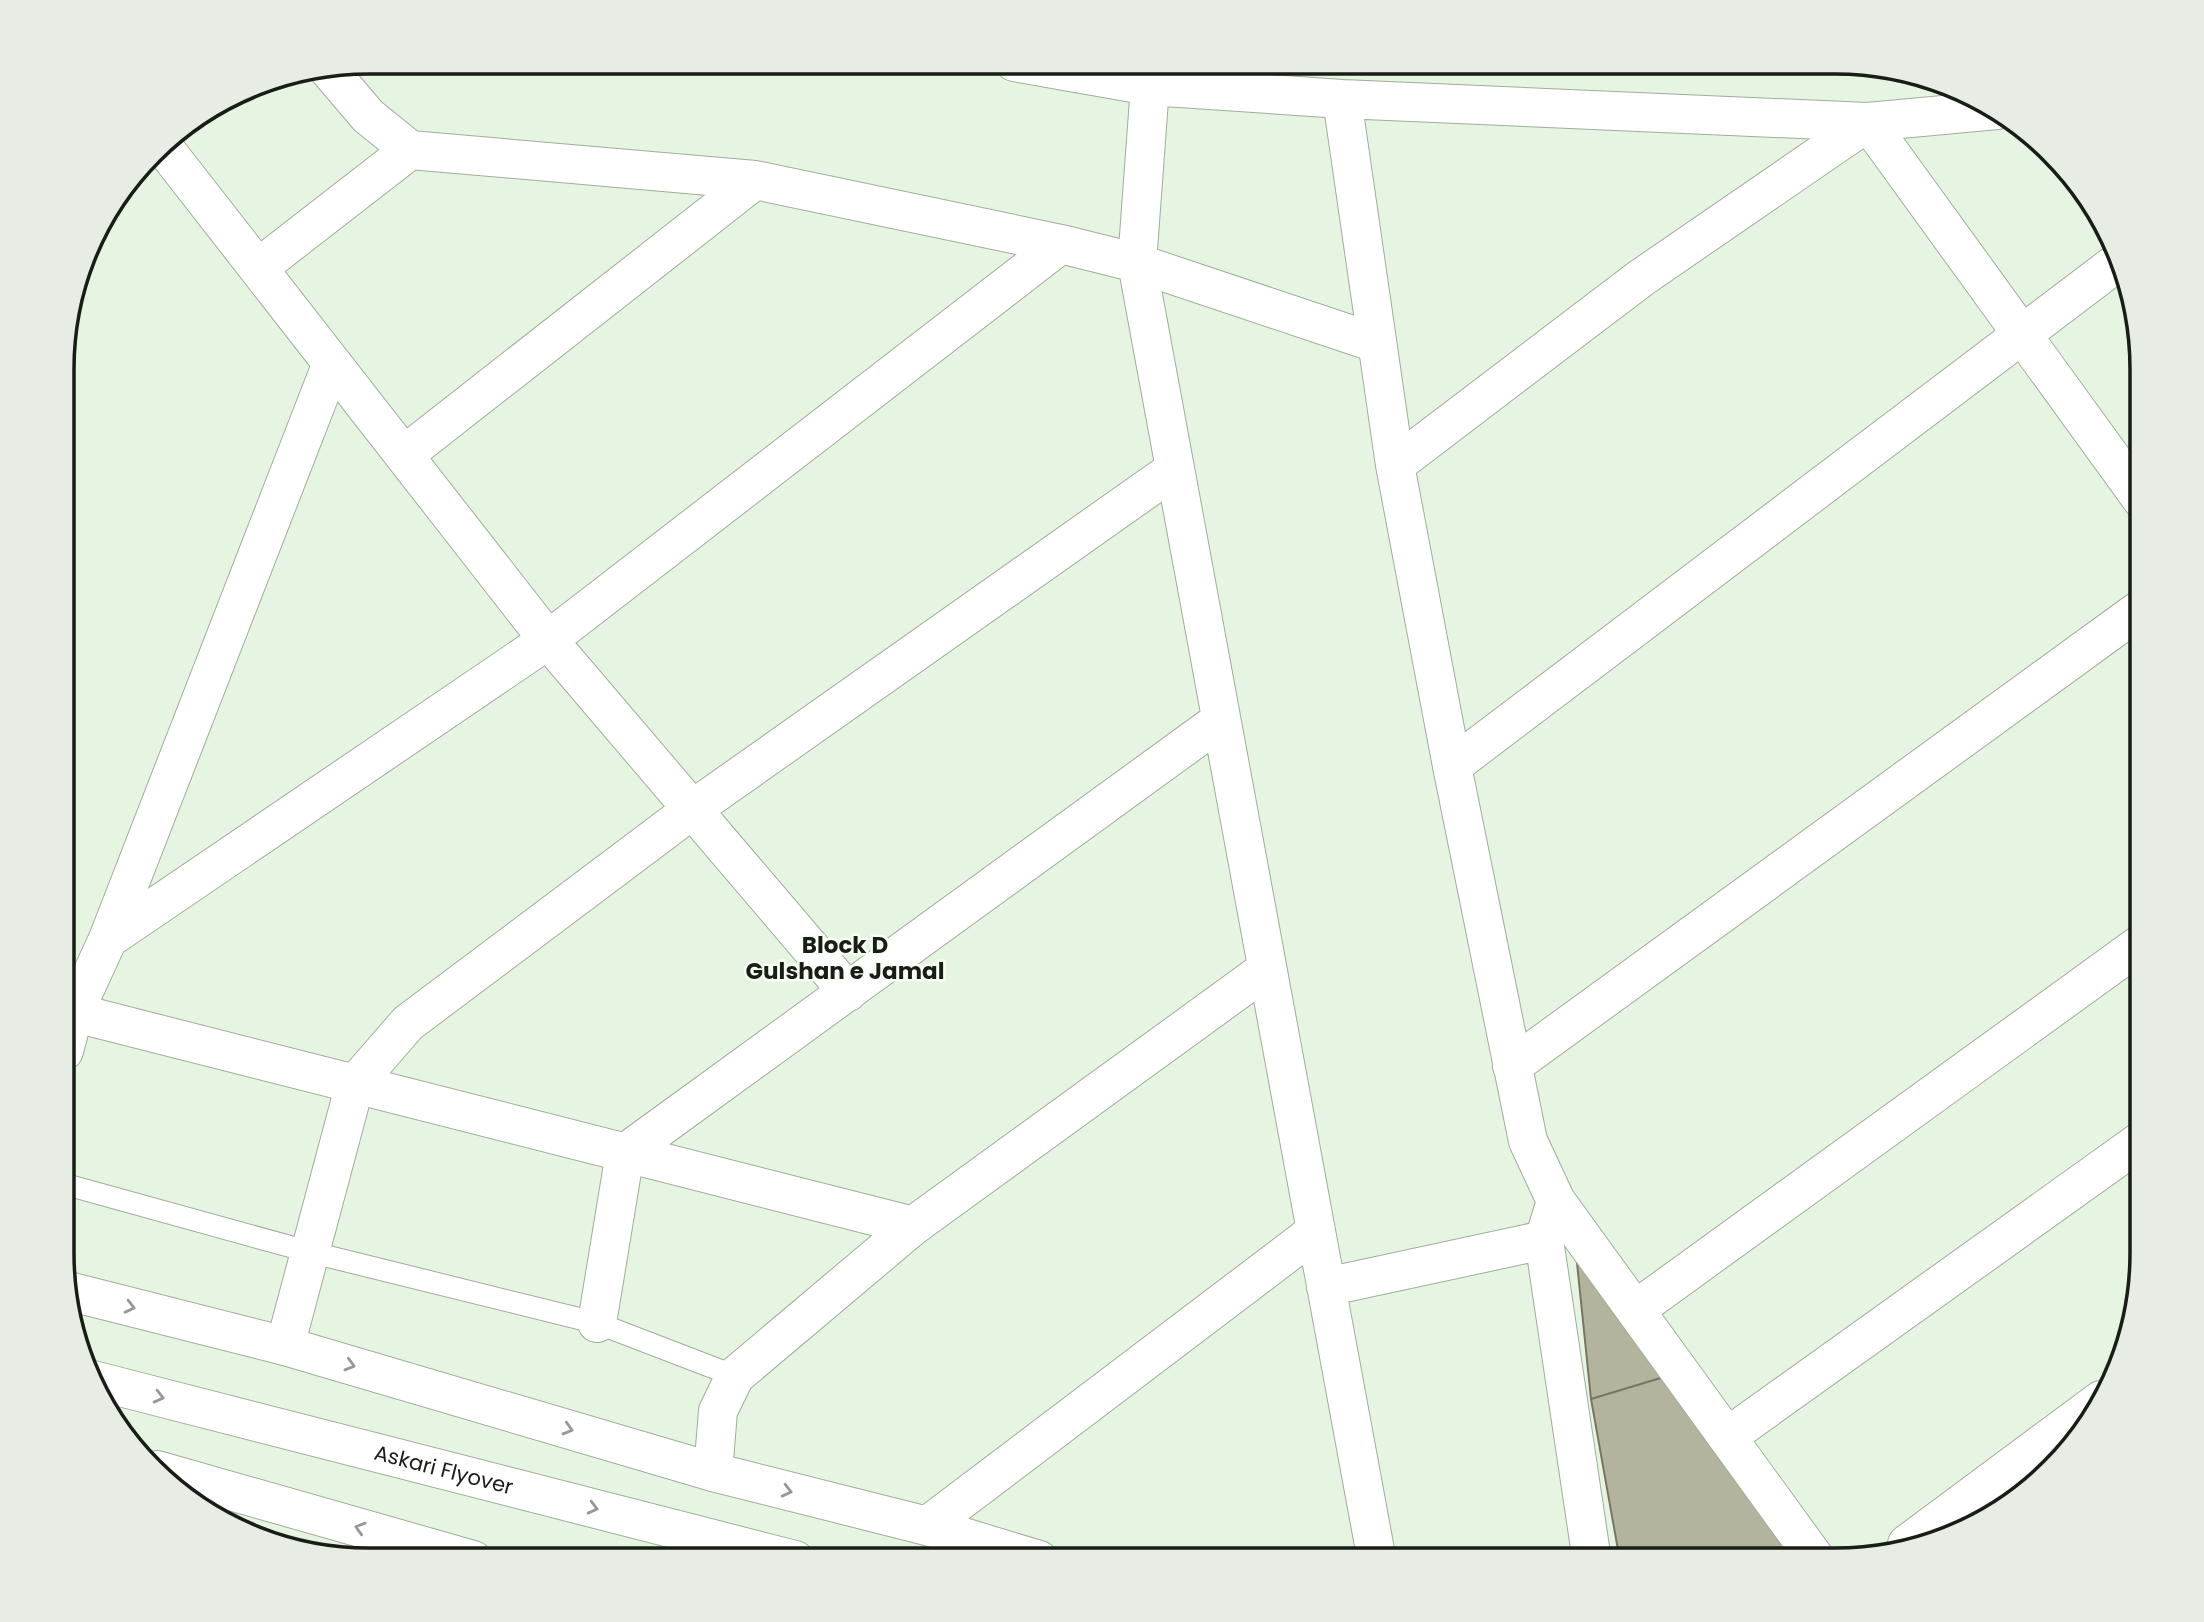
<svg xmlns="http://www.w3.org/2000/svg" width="2204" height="1622" font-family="Poppins,sans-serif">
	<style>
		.building { fill: #b4b49e; stroke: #767662; stroke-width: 2 }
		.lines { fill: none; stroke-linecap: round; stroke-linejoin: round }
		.service-casing { stroke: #9fad9a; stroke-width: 23 }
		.minor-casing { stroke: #9fad9a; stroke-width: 40 }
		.primary-casing { stroke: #9fad9a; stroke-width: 40 }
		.service { stroke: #fff; stroke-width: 21 }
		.minor { stroke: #fff; stroke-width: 38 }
		.primary { stroke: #fff; stroke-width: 38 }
		.oneway { stroke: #979996 }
		.labels { text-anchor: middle; stroke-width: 5; stroke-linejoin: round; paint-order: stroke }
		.street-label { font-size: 21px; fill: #181d16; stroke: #f9fff7 }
		.neighbourhood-label { font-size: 23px; font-weight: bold; fill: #181d16; stroke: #f9fff7 }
		.rim { fill: none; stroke: #181d16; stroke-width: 3.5 }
	</style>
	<rect width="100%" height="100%" fill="#e6f5e1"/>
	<path class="building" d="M1576,1253L1664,1377L1591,1399Z
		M1664,1377L1789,1550L1764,1561H1620L1591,1399Z"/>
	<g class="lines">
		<defs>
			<path id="service" d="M64,1184L310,1252L597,1323L735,1376"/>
			<path id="minor" d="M1014,62L1150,86L1342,99L1868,122L1997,110
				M328,69L368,116L410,150
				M1150,86L1137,263L1377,1561
				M1342,99L1395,465L1452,766L1528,1141L1556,1201L1544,1240L1592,1561
				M161,144L548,640L848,992
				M258,268L410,150L755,180L1061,244L1137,263L1376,343
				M404,455L755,180
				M1395,465L1641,278L1868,122L2142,500
				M1452,766L2119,261
				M108,939L548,640L1061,244
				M64,1010L913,1226
				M64,1051L74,1013L108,939L332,363
				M1512,1066L2142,608
				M1556,1201L1817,1561
				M1326,1287L1544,1240
				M1635,1310L2142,943
				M597,1323L625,1153L1221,720
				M285,1346L355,1084L408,1023L693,809L1175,469
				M1727,1437L2142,1140
				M713,1472L718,1411L735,1376L913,1226L1267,969
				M927,1526L1315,1232
				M1907,1544L2101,1400"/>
			<g id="primary">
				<path d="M64,1290L285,1346L713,1472L927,1526L1039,1560"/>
				<path id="s1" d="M93,1380L795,1560"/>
				<path d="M157,1470L473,1560"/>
			</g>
		</defs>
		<use href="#service" class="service-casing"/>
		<use href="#minor" class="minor-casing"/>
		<use href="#primary" class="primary-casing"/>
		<use href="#service" class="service"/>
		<use href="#minor" class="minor"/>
		<use href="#primary" class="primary"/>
	</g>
	<defs><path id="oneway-chevron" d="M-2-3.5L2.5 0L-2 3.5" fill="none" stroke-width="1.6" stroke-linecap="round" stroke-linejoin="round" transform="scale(1.75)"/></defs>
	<g class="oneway">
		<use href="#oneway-chevron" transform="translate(130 1307) rotate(14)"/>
		<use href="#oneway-chevron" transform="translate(350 1365) rotate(16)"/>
		<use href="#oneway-chevron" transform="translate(159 1397) rotate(14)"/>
		<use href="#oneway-chevron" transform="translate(568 1429) rotate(16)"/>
		<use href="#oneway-chevron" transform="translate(787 1491) rotate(14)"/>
		<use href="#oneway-chevron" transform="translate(593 1508) rotate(14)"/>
		<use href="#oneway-chevron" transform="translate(360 1528) rotate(-164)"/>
	</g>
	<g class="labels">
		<g class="street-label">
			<text dy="7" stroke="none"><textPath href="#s1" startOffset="362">Askari Flyover</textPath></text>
		</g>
		<g class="neighbourhood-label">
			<text x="845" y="953">Block D<tspan x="845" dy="26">Gulshan e Jamal</tspan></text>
		</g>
	</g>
	<path d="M0 0H2204V1622H0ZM369 74H1835A295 295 0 0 1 2130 369V1253A295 295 0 0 1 1835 1548H369A295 295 0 0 1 74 1253V369A295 295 0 0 1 369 74Z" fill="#e7ede5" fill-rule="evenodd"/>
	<path class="rim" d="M369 74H1835A295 295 0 0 1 2130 369V1253A295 295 0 0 1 1835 1548H369A295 295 0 0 1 74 1253V369A295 295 0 0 1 369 74Z"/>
</svg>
